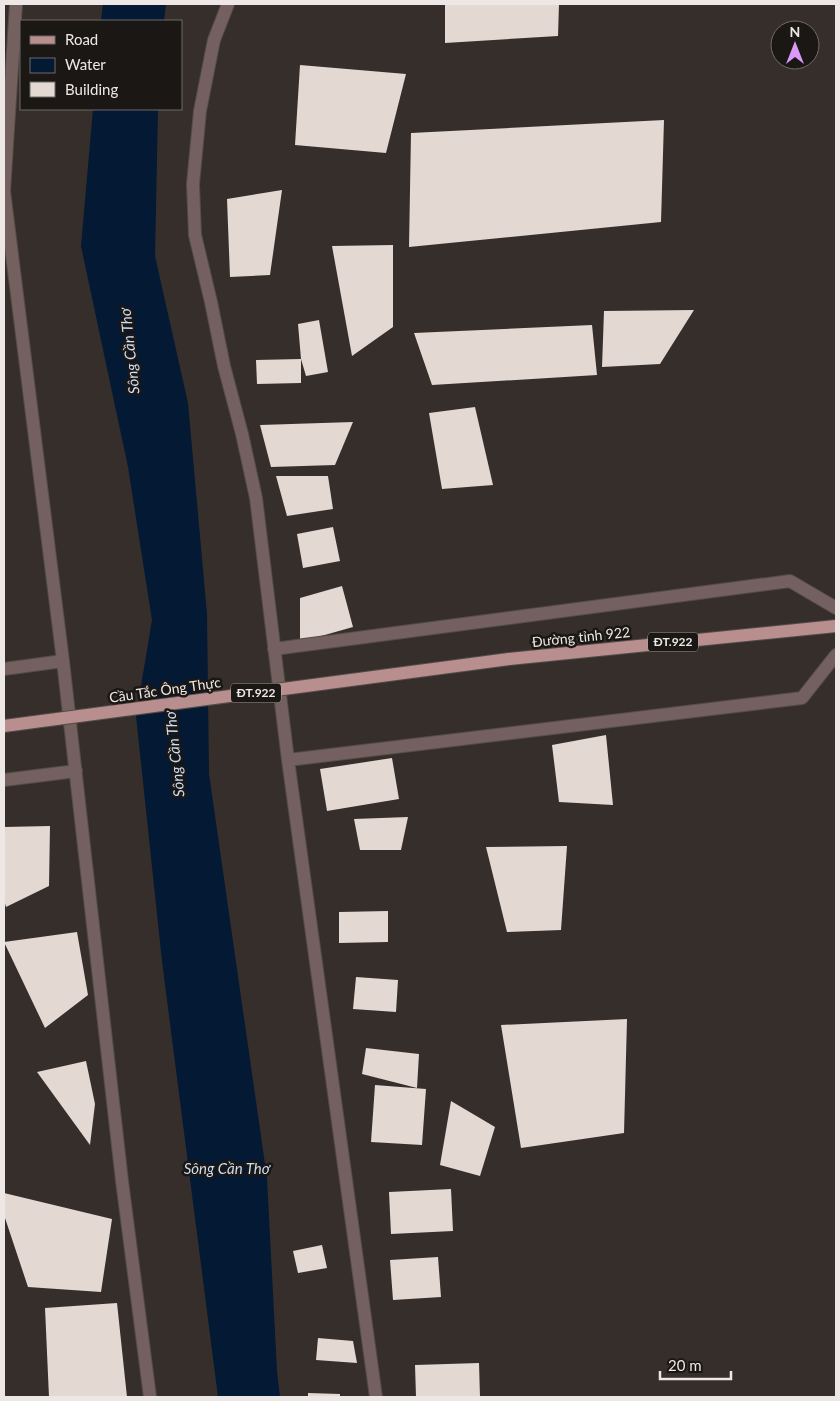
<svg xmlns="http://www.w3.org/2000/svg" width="840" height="1401" font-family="Lato,sans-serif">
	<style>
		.water { fill: #031934 }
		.building { fill: #e3d8d2 }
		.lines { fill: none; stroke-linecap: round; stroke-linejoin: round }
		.street-casing { stroke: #534c48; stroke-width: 14 }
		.primary-casing { stroke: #534c48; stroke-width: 14 }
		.street { stroke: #74605f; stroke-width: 12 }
		.primary { stroke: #b88e8e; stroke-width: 12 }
		.primary-bridge-casing { stroke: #534c48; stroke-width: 14; stroke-linecap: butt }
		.primary-bridge { stroke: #b88e8e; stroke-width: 12 }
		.labels { text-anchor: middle; stroke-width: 5; stroke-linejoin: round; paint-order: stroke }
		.shield { fill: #1b1715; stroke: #aea9a7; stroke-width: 1 }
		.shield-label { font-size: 12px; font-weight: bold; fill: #ede8e5 }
		.street-label { font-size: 14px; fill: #ede8e5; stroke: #1b1715 }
		.water-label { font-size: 15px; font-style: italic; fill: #ccdef4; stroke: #1b1715 }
	</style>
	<rect width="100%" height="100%" fill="#362e2a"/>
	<path class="water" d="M103,4H166L164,21H101Z
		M93,109H158L155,256L188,403L207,614L209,774L267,1178L277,1371L280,1397H218L162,961L136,716L152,620L128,467L81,246Z"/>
	<path class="building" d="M445,4H559L558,36L445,43Z
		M300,65L406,74L386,153L295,145Z
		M664,120L661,222L409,247L411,133Z
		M282,190L270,275L230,277L227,199Z
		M393,245V327L352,356L332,246Z
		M694,310L660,364L602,367L604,311Z
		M319,320L328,372L306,376L301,359V383L257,384L256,360L301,359L298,324Z
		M592,325L597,375L432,385L414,333Z
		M475,407L493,485L442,489L429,413Z
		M353,422L335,465L271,467L260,425Z
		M276,476H328L333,509L287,516Z
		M333,527L340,561L303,568L297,534Z
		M342,586L353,627L300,642V598Z
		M606,735L613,805L559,802L552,745Z
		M392,758L399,799L327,811L320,769Z
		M408,817L401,850H360L354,819Z
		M50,826L49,886L6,907L4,900V827Z
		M567,846L561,930L507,932L486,847Z
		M388,911V942L339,943V912Z
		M77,932L88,995L45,1028L4,942Z
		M356,977L398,980L396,1012L353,1009Z
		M627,1019L624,1133L521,1148L501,1025Z
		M366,1048L419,1054L417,1088L362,1074Z
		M86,1061L95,1104L90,1145L37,1072Z
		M375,1085L426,1089L422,1145L371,1142Z
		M451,1101L495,1127L480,1176L440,1165Z
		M451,1189L453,1231L391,1234L389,1192Z
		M4,1193L112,1219L101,1292L28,1287L4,1215Z
		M322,1245L327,1268L298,1273L293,1251Z
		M438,1257L441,1297L393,1300L390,1260Z
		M117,1303L127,1397H49L45,1308Z
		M318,1338L353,1341L357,1363L316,1360Z
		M479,1363L480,1397H416L415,1365Z
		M308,1393L340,1394V1397H308Z"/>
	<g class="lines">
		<defs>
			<path id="street" d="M16,4L4,191L63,661L122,1181L150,1397
				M228,4L214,40L200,111L193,184L195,235L211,302L224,366L242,434L256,498L288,760L376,1397
				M274,649L790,581L836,608
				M4,669L63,661
				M288,760L802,698L836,655
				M4,780L76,771"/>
			<path id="primary" d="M509,659L836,626"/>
		</defs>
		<use href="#street" class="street-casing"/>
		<use href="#primary" class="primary-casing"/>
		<use href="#street" class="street"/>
		<use href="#primary" class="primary"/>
		<defs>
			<path id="primary-bridge" d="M4,726L509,659"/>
		</defs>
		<use href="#primary-bridge" class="primary-bridge-casing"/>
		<use href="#primary-bridge" class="primary-bridge"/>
	</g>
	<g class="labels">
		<g class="shield">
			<rect x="648" y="632.5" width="50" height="19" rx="4"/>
			<rect x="231" y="683.5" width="50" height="19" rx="4"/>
		</g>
		<g class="shield-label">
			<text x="673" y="646">ĐT.922</text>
			<text x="256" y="697">ĐT.922</text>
		</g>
		<g class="street-label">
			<text transform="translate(581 637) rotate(-6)" y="5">Đường tỉnh 922</text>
			<text transform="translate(165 690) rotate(-8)" y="5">Cầu Tắc Ông Thực</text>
		</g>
		<g class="water-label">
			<text transform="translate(130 351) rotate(-96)" y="5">Sông Cần Thơ</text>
			<text transform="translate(175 754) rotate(-96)" y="5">Sông Cần Thơ</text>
			<text x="227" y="1174">Sông Cần Thơ</text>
		</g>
	</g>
	<rect width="840" height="1401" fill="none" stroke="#ede8e5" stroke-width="10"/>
	<rect x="20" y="20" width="162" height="90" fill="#1b1715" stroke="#6f6b68"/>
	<rect x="30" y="36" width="25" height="8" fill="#b88e8e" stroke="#6f6b68"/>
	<text x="65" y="45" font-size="15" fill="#ede8e5">Road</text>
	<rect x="30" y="58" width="25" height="15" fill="#031934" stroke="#6f6b68"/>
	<text x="65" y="70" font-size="15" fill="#ede8e5">Water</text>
	<rect x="30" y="82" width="25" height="15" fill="#e3d8d2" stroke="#6f6b68"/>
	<text x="65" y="95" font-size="15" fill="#ede8e5">Building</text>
	<g transform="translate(795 45)"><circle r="24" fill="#1b1715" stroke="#6f6b68"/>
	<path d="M0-4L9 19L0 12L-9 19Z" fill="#da9af7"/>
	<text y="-8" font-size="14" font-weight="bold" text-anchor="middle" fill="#ede8e5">N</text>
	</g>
	<path d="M660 1371v8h71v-8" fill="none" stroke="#ede8e5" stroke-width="2.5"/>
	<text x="668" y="1371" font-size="15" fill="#ede8e5" stroke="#1b1715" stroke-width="4" paint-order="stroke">20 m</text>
</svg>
